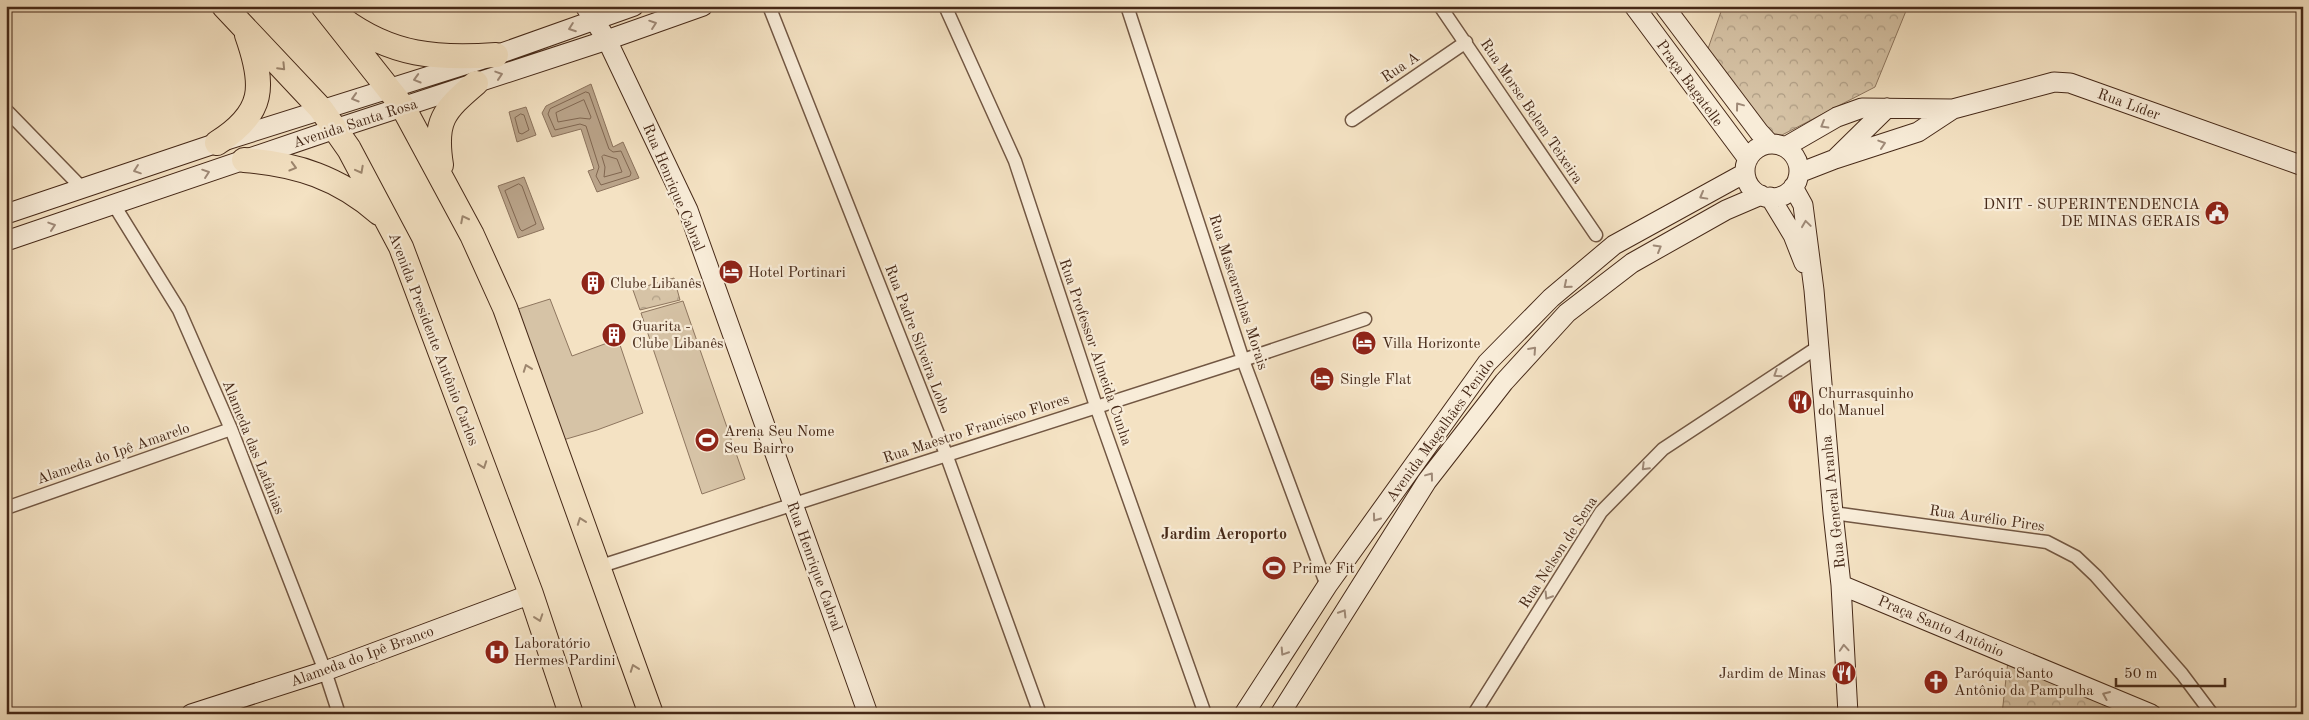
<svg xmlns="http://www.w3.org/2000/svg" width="2309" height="720" font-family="'Old Standard TT',serif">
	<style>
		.grass { fill: #d6c3a6; stroke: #8e765f }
		.park { fill: url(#park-crowns); stroke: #8e765f }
		.water { fill: #b9a389; stroke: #8b725c }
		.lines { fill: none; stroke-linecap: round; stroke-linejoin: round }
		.shore { stroke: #806650; stroke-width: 1 }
		.street-casing { stroke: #725743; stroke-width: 15 }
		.secondary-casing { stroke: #462918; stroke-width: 21 }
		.highway-casing { stroke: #462918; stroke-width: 26 }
		.street { stroke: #f8ecd8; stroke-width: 12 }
		.secondary { stroke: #f8ecd8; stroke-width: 19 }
		.highway { stroke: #f4e2c3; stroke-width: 24 }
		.oneway { stroke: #9f8a78 }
		.oneway2 { stroke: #9d866e }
		.labels { text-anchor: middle; stroke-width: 4.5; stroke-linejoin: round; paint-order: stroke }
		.street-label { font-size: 15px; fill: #462918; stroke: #f8ecd8 }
		.poi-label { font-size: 15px; fill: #462918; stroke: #f8ecd8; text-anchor: start }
		.neighbourhood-label { font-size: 16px; font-weight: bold; fill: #462918; stroke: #f8ecd8 }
	</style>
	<defs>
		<pattern id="park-crowns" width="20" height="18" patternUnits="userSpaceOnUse" patternTransform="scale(1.25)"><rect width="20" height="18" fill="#d6c3a6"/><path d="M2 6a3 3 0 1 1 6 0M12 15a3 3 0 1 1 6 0" fill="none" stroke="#af9e86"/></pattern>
	</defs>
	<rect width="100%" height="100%" fill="#f4e2c3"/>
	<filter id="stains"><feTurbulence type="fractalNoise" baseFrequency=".004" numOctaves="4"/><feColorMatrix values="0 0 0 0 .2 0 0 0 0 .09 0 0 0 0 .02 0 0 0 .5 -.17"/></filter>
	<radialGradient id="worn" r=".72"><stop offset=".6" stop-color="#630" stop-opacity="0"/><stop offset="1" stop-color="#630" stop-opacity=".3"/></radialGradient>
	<path class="grass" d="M550,299L572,356L618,339L643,413L597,430L563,440L515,310Z
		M683,301L745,479L702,494L641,313Z"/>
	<path class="park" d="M1723,6H1908L1875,87L1782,135L1759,132L1704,60Z
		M674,278L680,300L640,310L633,290Z
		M2008,661L2133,714H2002Z"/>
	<path class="water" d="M591,84L613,147L623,142L639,178L597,192L588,171L594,169L581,129L552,137L542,113L546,106Z
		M526,107L536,135L517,142L509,112Z
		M524,177L544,229L518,238L498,186Z"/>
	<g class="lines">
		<path class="shore" d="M586,92L589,93L609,149L613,152L621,151L631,173L630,176L601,185L596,176L599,167L586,126L580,124L555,130L548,114L550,109Z
			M584,100L591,117L590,119L580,118L558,122L556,113Z
			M521,114L524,115L529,130L522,134L519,133L515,118Z
			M604,155L617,159L622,172L604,177L605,167L602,157Z
			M519,184L522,186L536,224L522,231L520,229L505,191Z"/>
		<defs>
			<path id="street" d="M769,6L946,454L1040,714
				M945,6L1015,161L1096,406L1205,714
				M1127,6L1243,360L1327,586
				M1440,6L1596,235
				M6,110L83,189
				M1352,120L1466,42
				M114,205L179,310L231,429L325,671L339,714
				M6,508L231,429
				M1833,513L2047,542L2076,557L2096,576L2182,674L2212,714
				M598,567L1243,360L1365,319
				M1474,714L1601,512L1663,449L1818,347"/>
			<path id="secondary" d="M585,6L607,40L688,210L868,714
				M1634,6L1748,159
				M1664,6L1759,132L1770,144
				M1745 171a27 27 0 1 1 54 0a27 27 0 1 1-54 0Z
				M1785,147L1837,117L1862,108L1953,109L2054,82L2070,83L2303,166
				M1835,159L1918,132L1953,109
				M1799,173L1835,159L1887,108
				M1793,187L1803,205L1814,290L1833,513L1841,585L1848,714
				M1770,197L1793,235L1804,263
				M6,214L217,143L496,55L634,6
				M6,241L335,129L607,40L703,6
				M1841,585L2151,714
				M191,714L325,671L531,594
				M1244,714L1327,586L1487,363L1551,298L1614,245L1745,173
				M1280,714L1427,481L1504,382L1567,313L1632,263L1726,210L1761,195"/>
			<path id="highway" d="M224,6L321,109L349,149L401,247L531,594L571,714
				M323,6L403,107L472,235L505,308L651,714
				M342,19C392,56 437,59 496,55
				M217,143C265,113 265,86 247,35
				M244,160C297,164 339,178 379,213
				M441,165C434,121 443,111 476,83"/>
		</defs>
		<use href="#street" class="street-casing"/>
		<use href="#secondary" class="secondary-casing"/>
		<use href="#highway" class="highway-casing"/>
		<use href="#street" class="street"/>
		<use href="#secondary" class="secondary"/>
		<use href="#highway" class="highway"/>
	</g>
	<defs><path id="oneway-chevron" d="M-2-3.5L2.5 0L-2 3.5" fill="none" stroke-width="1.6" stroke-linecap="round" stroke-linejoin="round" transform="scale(1.25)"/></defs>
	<g class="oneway">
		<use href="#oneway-chevron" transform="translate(653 24) rotate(-19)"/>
		<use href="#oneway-chevron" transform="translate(572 28) rotate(160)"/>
		<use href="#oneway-chevron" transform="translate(499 75) rotate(-18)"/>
		<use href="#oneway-chevron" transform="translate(417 79) rotate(164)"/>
		<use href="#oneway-chevron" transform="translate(355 98) rotate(163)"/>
		<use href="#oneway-chevron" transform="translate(1739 106) rotate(-127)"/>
		<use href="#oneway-chevron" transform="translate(1824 125) rotate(150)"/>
		<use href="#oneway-chevron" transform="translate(1882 144) rotate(-18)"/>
		<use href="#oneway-chevron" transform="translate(137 170) rotate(161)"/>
		<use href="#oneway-chevron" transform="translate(206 173) rotate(-19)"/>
		<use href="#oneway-chevron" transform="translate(1703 196) rotate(151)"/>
		<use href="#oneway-chevron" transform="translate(1806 224) rotate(-98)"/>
		<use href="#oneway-chevron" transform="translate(52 226) rotate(-18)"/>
		<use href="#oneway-chevron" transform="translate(1658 248) rotate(-30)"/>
		<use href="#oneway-chevron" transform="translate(1567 285) rotate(140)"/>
		<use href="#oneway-chevron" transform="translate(1533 350) rotate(-48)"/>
		<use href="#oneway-chevron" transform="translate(1777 374) rotate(147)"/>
		<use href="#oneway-chevron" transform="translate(1645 467) rotate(135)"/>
		<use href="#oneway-chevron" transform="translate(1430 476) rotate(-53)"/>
		<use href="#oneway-chevron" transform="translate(1376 518) rotate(126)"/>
		<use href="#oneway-chevron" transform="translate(1548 596) rotate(122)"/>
		<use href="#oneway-chevron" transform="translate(1343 613) rotate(-58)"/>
		<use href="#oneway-chevron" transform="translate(1844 648) rotate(-94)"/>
		<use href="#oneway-chevron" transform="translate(1284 652) rotate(123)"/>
		<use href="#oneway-chevron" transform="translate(2106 695) rotate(-157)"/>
	</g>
	<g class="oneway2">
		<use href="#oneway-chevron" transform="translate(282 67) rotate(46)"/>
		<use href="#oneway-chevron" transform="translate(293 167) rotate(16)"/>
		<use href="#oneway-chevron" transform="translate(360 170) rotate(62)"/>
		<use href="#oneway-chevron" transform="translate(464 219) rotate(-117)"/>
		<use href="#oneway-chevron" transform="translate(527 368) rotate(-110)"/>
		<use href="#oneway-chevron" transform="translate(483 465) rotate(70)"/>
		<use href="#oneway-chevron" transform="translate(581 521) rotate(-110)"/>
		<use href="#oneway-chevron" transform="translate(539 618) rotate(71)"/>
		<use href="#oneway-chevron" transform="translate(634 668) rotate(-110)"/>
	</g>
	<defs>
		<symbol id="civic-disc" viewBox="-11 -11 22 22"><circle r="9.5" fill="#8f2418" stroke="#f8ecd8"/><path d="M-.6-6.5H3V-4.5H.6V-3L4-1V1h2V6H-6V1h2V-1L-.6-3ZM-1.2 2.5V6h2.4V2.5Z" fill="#fff"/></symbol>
		<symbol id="hotel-disc" viewBox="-11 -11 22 22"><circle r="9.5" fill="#8f2418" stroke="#f8ecd8"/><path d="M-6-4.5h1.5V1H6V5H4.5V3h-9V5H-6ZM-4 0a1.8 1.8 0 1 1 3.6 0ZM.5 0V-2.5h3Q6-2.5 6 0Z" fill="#fff"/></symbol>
		<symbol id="building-disc" viewBox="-11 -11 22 22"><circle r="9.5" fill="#8f2418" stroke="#f8ecd8"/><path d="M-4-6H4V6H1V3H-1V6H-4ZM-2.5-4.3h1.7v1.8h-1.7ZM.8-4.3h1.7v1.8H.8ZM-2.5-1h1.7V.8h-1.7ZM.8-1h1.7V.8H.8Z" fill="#fff"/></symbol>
		<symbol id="restaurant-disc" viewBox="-11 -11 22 22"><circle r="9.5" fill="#8f2418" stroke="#f8ecd8"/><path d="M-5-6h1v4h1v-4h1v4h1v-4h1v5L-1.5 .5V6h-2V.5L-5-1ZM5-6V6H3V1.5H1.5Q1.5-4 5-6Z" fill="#fff"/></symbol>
		<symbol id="stadium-disc" viewBox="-11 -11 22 22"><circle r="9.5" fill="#8f2418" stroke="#f8ecd8"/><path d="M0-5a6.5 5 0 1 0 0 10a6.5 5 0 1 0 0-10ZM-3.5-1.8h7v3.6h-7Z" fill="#fff"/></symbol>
		<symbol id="hospital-disc" viewBox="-11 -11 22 22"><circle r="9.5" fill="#8f2418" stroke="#f8ecd8"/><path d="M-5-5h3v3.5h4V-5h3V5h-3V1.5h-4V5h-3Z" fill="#fff"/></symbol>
		<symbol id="church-disc" viewBox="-11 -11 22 22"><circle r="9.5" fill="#8f2418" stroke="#f8ecd8"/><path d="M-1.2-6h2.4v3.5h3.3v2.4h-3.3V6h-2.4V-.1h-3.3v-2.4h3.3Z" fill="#fff"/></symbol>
	</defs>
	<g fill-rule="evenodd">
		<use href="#civic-disc" x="2203" y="199" width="28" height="28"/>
		<use href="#hotel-disc" x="717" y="258" width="28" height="28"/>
		<use href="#building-disc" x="579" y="269" width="28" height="28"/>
		<use href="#building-disc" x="600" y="321" width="28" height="28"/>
		<use href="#hotel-disc" x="1350" y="329" width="28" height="28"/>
		<use href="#hotel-disc" x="1308" y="365" width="28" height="28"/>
		<use href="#restaurant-disc" x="1786" y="388" width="28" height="28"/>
		<use href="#stadium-disc" x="693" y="426" width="28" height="28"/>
		<use href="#stadium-disc" x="1260" y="554" width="28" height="28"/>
		<use href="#hospital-disc" x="483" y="638" width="28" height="28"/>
		<use href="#restaurant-disc" x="1830" y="659" width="28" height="28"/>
		<use href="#church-disc" x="1922" y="668" width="28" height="28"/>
	</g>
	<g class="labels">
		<g class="street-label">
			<text transform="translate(1400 67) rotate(-34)" y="5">Rua A</text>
			<text transform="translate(1690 83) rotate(54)" y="5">Praça Bagatelle</text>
			<text transform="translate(2129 104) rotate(20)" y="5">Rua Líder</text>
			<text transform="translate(1532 111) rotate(56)" y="5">Rua Morse Belem Teixeira</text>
			<text transform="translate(355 123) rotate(-18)" y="5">Avenida Santa Rosa</text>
			<text transform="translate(674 187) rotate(67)" y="5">Rua Henrique Cabral</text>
			<text transform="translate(1239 292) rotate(72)" y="5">Rua Mascarenhas Morais</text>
			<text transform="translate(434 339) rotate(69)" y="5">Avenida Presidente Antônio Carlos</text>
			<text transform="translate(918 339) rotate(69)" y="5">Rua Padre Silveira Lobo</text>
			<text transform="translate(1096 352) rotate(71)" y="5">Rua Professor Almeida Cunha</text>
			<text transform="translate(976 428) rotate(-18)" y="5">Rua Maestro Francisco Flores</text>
			<text transform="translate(1440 430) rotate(-54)" y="5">Avenida Magalhães Penido</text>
			<text transform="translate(254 447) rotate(68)" y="5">Alameda das Latânias</text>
			<text transform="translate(113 453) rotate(-19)" y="5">Alameda do Ipê Amarelo</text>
			<text transform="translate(1833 502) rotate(-96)" y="5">Rua General Aranha</text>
			<text transform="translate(1987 518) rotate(8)" y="5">Rua Aurélio Pires</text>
			<text transform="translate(1558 552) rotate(-57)" y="5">Rua Nelson de Sena</text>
			<text transform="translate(815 566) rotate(70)" y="5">Rua Henrique Cabral</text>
			<text transform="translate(1941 626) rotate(23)" y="5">Praça Santo Antônio</text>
			<text transform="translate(362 656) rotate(-20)" y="5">Alameda do Ipê Branco</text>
		</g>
		<g class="poi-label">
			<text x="2200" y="209" text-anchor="end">DNIT - SUPERINTENDENCIA<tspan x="2200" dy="17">DE MINAS GERAIS</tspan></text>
			<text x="748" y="277">Hotel Portinari</text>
			<text x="610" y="288">Clube Libanês</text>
			<text x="632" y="331">Guarita -<tspan x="632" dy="17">Clube Libanês</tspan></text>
			<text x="1382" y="348">Villa Horizonte</text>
			<text x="1340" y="384">Single Flat</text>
			<text x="1818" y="398">Churrasquinho<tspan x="1818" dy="17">do Manuel</tspan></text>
			<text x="724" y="436">Arena Seu Nome<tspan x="724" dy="17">Seu Bairro</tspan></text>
			<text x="1292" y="573">Prime Fit</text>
			<text x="514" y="648">Laboratório<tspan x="514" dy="17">Hermes Pardini</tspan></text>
			<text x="1826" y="678" text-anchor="end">Jardim de Minas</text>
			<text x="1954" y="678">Paróquia Santo<tspan x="1954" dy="17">Antônio da Pampulha</tspan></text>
		</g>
		<g class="neighbourhood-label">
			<text x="1224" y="539">Jardim Aeroporto</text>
		</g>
	</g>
	<rect width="2309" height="720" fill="none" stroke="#f4e2c3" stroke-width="25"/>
	<rect x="8" y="8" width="2294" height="705" fill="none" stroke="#462918" stroke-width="2.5"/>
	<rect x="12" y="12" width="2284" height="695" fill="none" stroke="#462918"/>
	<path d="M2116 678v8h109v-8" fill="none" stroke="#462918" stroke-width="2.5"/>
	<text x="2124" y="678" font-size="15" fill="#462918" stroke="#f8ecd8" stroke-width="4" paint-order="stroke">50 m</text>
	<rect width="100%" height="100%" filter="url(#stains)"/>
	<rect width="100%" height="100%" fill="url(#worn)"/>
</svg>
